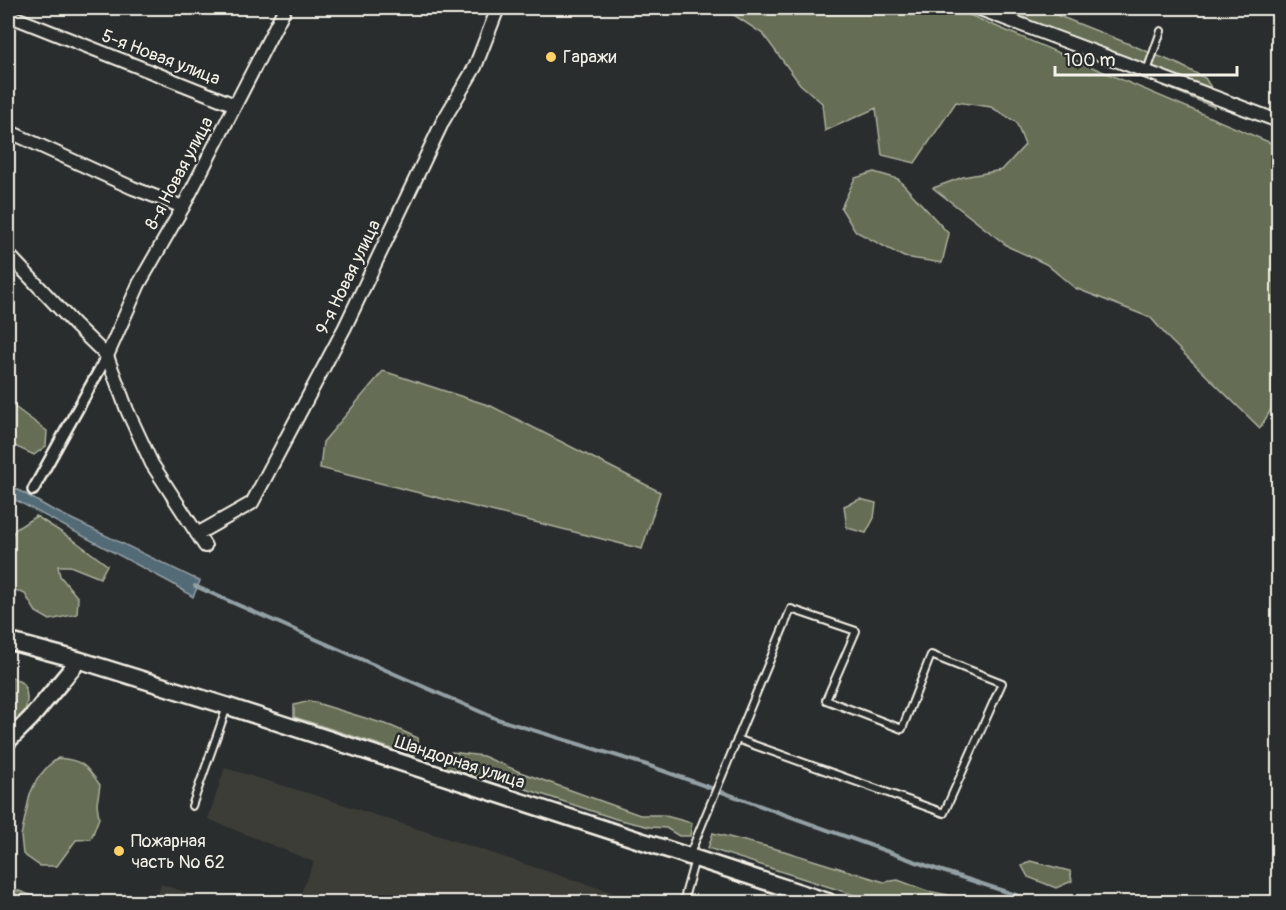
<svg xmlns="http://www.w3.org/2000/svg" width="1286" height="910" font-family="Pangolin,sans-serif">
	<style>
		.built { fill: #3d3c38 }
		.green { fill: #656e54; stroke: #acb09e; stroke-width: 1.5 }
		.water { fill: #536a77; stroke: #93a0a4; stroke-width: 1.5 }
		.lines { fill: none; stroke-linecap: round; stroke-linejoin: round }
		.stream { stroke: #93a0a4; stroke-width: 4 }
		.service-casing { stroke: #f4f1e8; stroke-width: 10 }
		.pedestrian-casing { stroke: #f4f1e8; stroke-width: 14 }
		.minor-casing { stroke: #f4f1e8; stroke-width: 16 }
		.tertiary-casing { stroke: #f4f1e8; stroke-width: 20 }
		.service { stroke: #2a2d2e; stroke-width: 6 }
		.pedestrian { stroke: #2a2d2e; stroke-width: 9 }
		.minor { stroke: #2a2d2e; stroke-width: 12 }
		.tertiary { stroke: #2a2d2e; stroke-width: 15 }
		.poi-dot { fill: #ffd166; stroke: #2a2d2e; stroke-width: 2 }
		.labels { text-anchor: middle; stroke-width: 5; stroke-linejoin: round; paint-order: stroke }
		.street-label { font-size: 18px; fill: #f4f1e8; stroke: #2a2d2e }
		.poi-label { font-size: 18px; fill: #f4f1e8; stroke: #2a2d2e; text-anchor: start }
	</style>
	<rect width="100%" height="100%" fill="#2a2d2e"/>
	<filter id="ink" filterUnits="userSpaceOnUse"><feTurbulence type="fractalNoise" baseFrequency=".0167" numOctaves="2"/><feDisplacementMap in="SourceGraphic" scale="12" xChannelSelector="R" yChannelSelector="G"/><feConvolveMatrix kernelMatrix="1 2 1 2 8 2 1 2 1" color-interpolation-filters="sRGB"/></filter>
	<g filter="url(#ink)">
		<path class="built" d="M225,768L314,795L641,902H297L314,862L208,819Z
			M161,884L213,902H156Z"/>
		<path class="green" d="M710,8H953L1278,146V398L1260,428L1170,340L1151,318L1075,288L1046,264L1009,247L933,188L963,177L1002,170L1025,145L1016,122L991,107L956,102L915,163L882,155L876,108L825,131L822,103L800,84L763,34L734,15Z
			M976,8H1039L1112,37L1180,65L1205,78L1212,89L1214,107Z
			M874,172L898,179L949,234L942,263L904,257L855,231L841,208L855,178Z
			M383,371L491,406L660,492L642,549L320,468L323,442Z
			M8,402L47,431L46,446L34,455L8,443Z
			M860,499L876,503L874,518L866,533L847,528L844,506Z
			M36,516L75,541L107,565L100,578L70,566H58L60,576L78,598L77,614L50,620L36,612L25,594L8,587V540L16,529Z
			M8,675L24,684C32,706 24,716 8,730Z
			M310,701L391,726L418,738L419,751L414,756L294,717V705Z
			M451,752L483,756L520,772L640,815H662L692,823L690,836H679L666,828L650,827L616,819L505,782L441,767Z
			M58,758C82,760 86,765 100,785L97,804L99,818L91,839L76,840L57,866H40L23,854L21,836L30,794L37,779L48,766Z
			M713,833L784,851L884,882L898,880L927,891L948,895L965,902H876L708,848Z
			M1030,861L1070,871L1072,881L1056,888L1028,877L1022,866Z
			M8,887L46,901L47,902H8Z"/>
		<path class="water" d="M8,484L51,509L200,581L193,597L173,584L8,496Z"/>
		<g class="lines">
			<path class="stream" d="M195,586L497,719L647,765L936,869L1038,902"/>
			<defs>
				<path id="service" d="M1147,71L1161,31
					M192,806L227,707
					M689,856L791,609L856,631L826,700L902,729L931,655L1002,683L944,813L737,739
					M683,902L695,859"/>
				<path id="pedestrian" d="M33,490L107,356"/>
				<path id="minor" d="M977,8L1278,121
					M8,15L235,105
					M8,131L133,188L183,207
					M8,254L75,325L107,356L127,410L152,464L205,546
					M107,356L139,284L183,207L285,8
					M197,534L252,503L345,327L443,121L475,67L498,8"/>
				<path id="tertiary" d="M8,641L79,660L227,706L829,902
					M8,741L31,718L79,660"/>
			</defs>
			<use href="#service" class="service-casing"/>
			<use href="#pedestrian" class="pedestrian-casing"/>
			<use href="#minor" class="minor-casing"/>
			<use href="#tertiary" class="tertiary-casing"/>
			<use href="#service" class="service"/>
			<use href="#pedestrian" class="pedestrian"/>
			<use href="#minor" class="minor"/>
			<use href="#tertiary" class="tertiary"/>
		</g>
	</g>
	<g class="poi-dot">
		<circle cx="551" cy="57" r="6"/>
		<circle cx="119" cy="851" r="6"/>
	</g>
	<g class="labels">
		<g class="street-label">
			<text transform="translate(161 57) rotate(21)" y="6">5-я Новая улица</text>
			<text transform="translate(179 173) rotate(-62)" y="6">8-я Новая улица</text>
			<text transform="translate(348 277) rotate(-64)" y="6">9-я Новая улица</text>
			<text transform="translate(460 762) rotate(18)" y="6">Шандорная улица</text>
		</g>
		<g class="poi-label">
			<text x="563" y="63">Гаражи</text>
			<text x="131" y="847">Пожарная<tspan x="131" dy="21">часть № 62</tspan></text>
		</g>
	</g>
	<rect width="1286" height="910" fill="none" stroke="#2a2d2e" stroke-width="30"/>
	<rect x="15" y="15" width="1256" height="880" fill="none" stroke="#f4f1e8" stroke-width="2" filter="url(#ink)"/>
	<path d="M1055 66v9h182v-9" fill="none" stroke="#f4f1e8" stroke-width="3"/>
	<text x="1064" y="66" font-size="18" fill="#f4f1e8" stroke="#2a2d2e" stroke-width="4.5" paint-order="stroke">100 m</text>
</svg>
